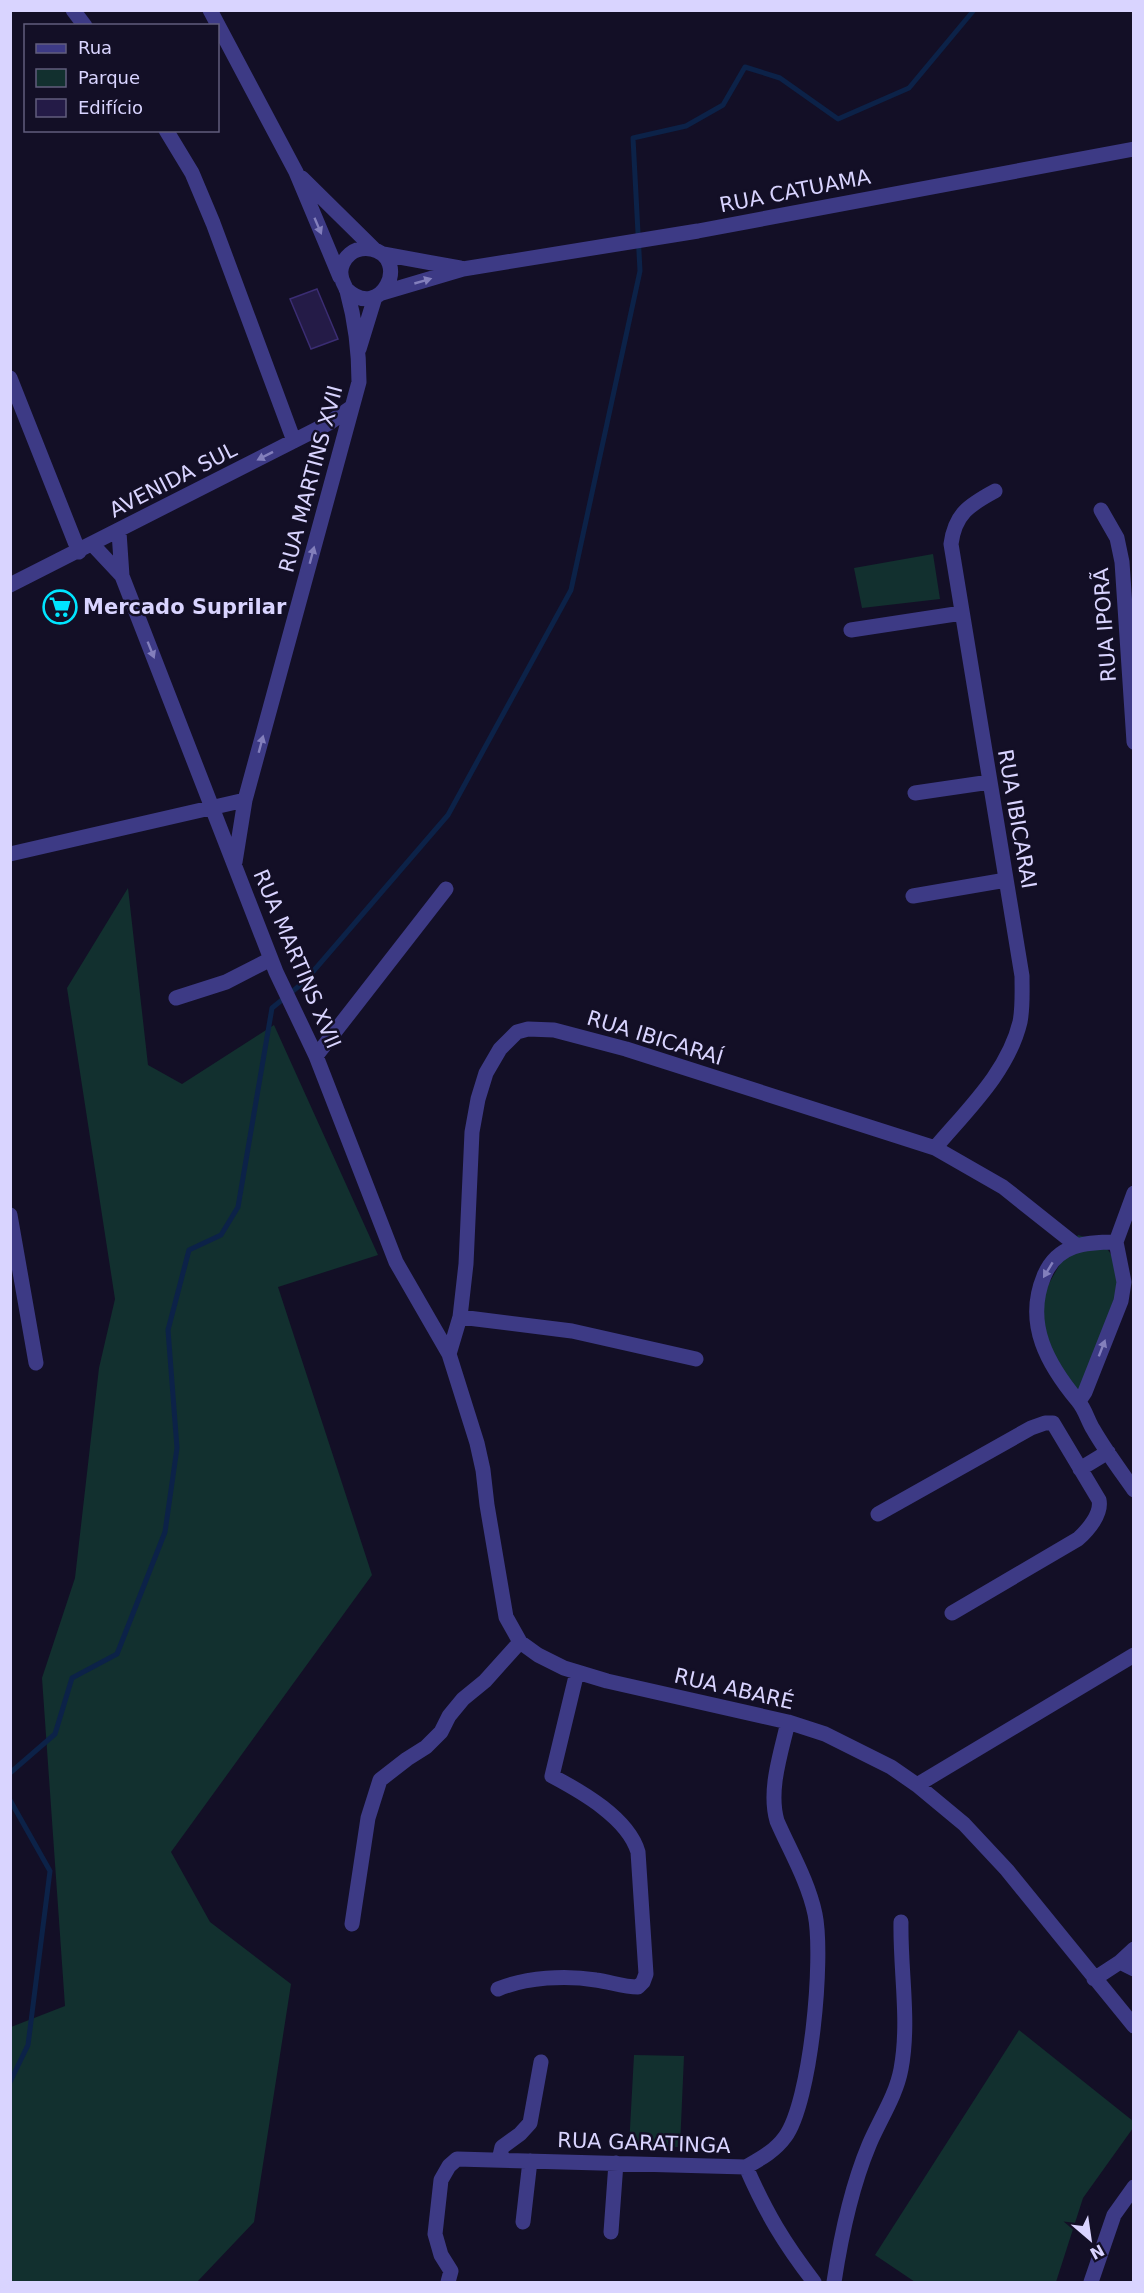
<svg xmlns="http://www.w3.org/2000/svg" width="1144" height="2293" font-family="'DejaVu Sans',sans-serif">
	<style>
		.green { fill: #12302f }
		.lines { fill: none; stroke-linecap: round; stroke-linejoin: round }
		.stream { stroke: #0c2248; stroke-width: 5 }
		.building { fill: #241b47; stroke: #3b2d73; stroke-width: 1.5 }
		.minor { stroke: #3d3a85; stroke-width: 15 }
		.oneway { fill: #837fbc }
		.labels { text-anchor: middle; stroke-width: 5; stroke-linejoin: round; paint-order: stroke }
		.street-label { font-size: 21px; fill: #d9d4ff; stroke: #130f26 }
		.poi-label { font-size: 21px; font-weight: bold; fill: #d9d4ff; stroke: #130f26; text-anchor: start }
	</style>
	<rect width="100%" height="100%" fill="#130f26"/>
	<path class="green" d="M933,554L940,599L862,608L854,568Z
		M128,888L148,1065L182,1084L274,1025L378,1255L278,1287L372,1575L171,1852L210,1922L291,1984L254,2222L197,2282H11V2027L65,2006L42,1678L75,1578L99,1368L115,1299L67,988Z
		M1078,1235L1102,1242L1116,1261L1122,1281L1078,1408C1067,1384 1037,1338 1038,1314C1039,1294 1067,1254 1078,1235Z
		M1019,2030L1133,2121V2128L1083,2198L1056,2282H915L875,2255Z
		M634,2055L684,2056L680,2147H629Z"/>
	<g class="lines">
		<path class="stream" d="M10,1773L55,1734L72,1678L117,1654L165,1532L177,1448L168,1330L189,1250L221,1235L238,1207L272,1008L304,982L448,815L571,590L640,271L633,138L686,126L723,105L745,67L780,78L838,119L909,88L974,10
			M10,1800L50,1871L28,2045L10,2082"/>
	</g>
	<path class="building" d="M317,289L338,339L311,349L290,299Z"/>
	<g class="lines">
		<path class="minor" d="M73,10L85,26
			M210,10L296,172L340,277
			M166,130L192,173L213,223L294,441
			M302,178L375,250
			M383,254L460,268
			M382,293L463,269L698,231L1134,149
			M359,349L375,297
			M10,378L79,552
			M1101,510L1117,538L1122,562L1134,742
			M119,532L122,576L276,972L316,1056L396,1262L449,1354L477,1443L483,1470L487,1505L506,1617L520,1642L538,1655L564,1668L607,1681L788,1722L825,1734L891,1767L917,1785L964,1824L1007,1870L1134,2026
			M93,545L122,576
			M10,585L329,423L352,407
			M851,630L962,613
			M915,793L990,782
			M10,854L245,800
			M235,862L245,800L359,382C359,353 355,320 347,291C345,285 341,281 341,274C340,267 344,259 350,254C356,249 364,248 371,249C412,258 381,323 346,289
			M913,896L1006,880
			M176,998L226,982L271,959
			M316,1056L446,889
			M935,1148C967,1110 1008,1072 1020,1022C1023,1007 1022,991 1022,976L951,544C955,514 969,505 995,491
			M10,1215L36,1363
			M1116,1242C1086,1242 1057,1244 1044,1276C1024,1324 1048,1365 1078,1401C1085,1409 1088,1421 1093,1429C1105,1450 1120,1470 1134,1490
			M460,1317L572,1331L696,1359
			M449,1354L460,1317L466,1264L472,1132L478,1099L486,1073L500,1049L517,1032L528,1029L554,1030L626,1049L935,1148L1003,1187L1076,1245
			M1079,1401L1085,1392L1121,1301L1124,1282L1116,1242L1134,1193
			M1080,1469L1108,1452
			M878,1514L1031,1428L1045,1423H1053L1099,1500C1102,1514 1088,1530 1078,1539L952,1613
			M917,1785L1134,1655
			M352,1924L368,1818L380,1780L407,1759L426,1747L441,1732L449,1716L463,1699L485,1681L520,1642
			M1120,1962L1134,1969
			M1094,1979L1120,1962L1134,1949
			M498,1989C527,1977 566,1975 596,1980C611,1982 623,1987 638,1987L643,1982L646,1974L638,1852C628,1818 582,1792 552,1776L577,1672
			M499,2160L502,2147L520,2134L530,2123L541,2062
			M746,2167C766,2213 784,2243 814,2282
			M523,2222L530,2161
			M611,2232L616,2163
			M448,2282L451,2271L441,2255L435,2234L441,2180L449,2166L457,2159L746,2167C760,2159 775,2151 785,2137C811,2102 824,1957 815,1914C808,1881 790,1851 777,1821C768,1790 781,1753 788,1722
			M834,2282C841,2236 851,2188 869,2145C880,2119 896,2096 901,2069C910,2021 900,1970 901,1922
			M1091,2282L1114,2215L1134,2187"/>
	</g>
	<defs><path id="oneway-solid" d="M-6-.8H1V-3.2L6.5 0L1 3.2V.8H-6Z" transform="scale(1.5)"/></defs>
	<g class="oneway">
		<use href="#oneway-solid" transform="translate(318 226) rotate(67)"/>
		<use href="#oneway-solid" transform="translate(423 281) rotate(-16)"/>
		<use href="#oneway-solid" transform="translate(265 456) rotate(153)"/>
		<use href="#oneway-solid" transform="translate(312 555) rotate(-75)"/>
		<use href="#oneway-solid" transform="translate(151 650) rotate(68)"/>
		<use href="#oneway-solid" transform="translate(261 744) rotate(-75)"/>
		<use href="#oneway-solid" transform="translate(1048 1270) rotate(121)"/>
		<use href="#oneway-solid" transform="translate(1102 1348) rotate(-69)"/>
	</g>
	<defs>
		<symbol id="supermarket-ring" viewBox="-11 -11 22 22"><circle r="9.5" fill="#130f26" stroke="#00e5ff" stroke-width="1.5"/><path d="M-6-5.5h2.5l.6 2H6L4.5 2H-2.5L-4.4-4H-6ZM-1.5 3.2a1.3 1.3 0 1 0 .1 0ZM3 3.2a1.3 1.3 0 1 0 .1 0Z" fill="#00e5ff"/></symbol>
	</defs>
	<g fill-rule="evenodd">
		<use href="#supermarket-ring" x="41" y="588" width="38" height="38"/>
	</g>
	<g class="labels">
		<g class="street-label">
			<text transform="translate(795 191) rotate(-11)" y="7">RUA CATUAMA</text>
			<text transform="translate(311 479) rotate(-75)" y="7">RUA MARTINS XVII</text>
			<text transform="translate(173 480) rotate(-27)" y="7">AVENIDA SUL</text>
			<text transform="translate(1105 625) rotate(-94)" y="7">RUA IPORÃ</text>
			<text transform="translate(1017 819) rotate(80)" y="7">RUA IBICARAI</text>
			<text transform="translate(297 959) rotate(67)" y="7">RUA MARTINS XVII</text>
			<text transform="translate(655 1038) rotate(17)" y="7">RUA IBICARAÍ</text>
			<text transform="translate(734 1689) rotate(13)" y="7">RUA ABARÉ</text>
			<text transform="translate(644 2143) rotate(2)" y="7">RUA GARATINGA</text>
		</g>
		<g class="poi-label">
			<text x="83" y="614">Mercado Suprilar</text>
		</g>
	</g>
	<rect width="1144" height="2293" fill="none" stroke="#d9d4ff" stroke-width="24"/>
	<rect x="24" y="24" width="195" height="108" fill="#130f26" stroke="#625e7d" stroke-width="1.5"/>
	<rect x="36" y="44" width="30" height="9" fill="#3d3a85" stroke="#625e7d" stroke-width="1.5"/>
	<text x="78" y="54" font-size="18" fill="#d9d4ff">Rua</text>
	<rect x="36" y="69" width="30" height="18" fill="#12302f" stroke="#625e7d" stroke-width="1.5"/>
	<text x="78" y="84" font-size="18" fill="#d9d4ff">Parque</text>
	<rect x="36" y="99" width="30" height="18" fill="#241b47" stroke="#625e7d" stroke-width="1.5"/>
	<text x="78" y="114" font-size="18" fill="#d9d4ff">Edifício</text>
	<g transform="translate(1090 2239) rotate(151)" stroke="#130f26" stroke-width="4.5" paint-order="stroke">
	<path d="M0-4.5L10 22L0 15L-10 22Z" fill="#d9d4ff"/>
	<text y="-9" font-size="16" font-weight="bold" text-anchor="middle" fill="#d9d4ff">N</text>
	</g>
</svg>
